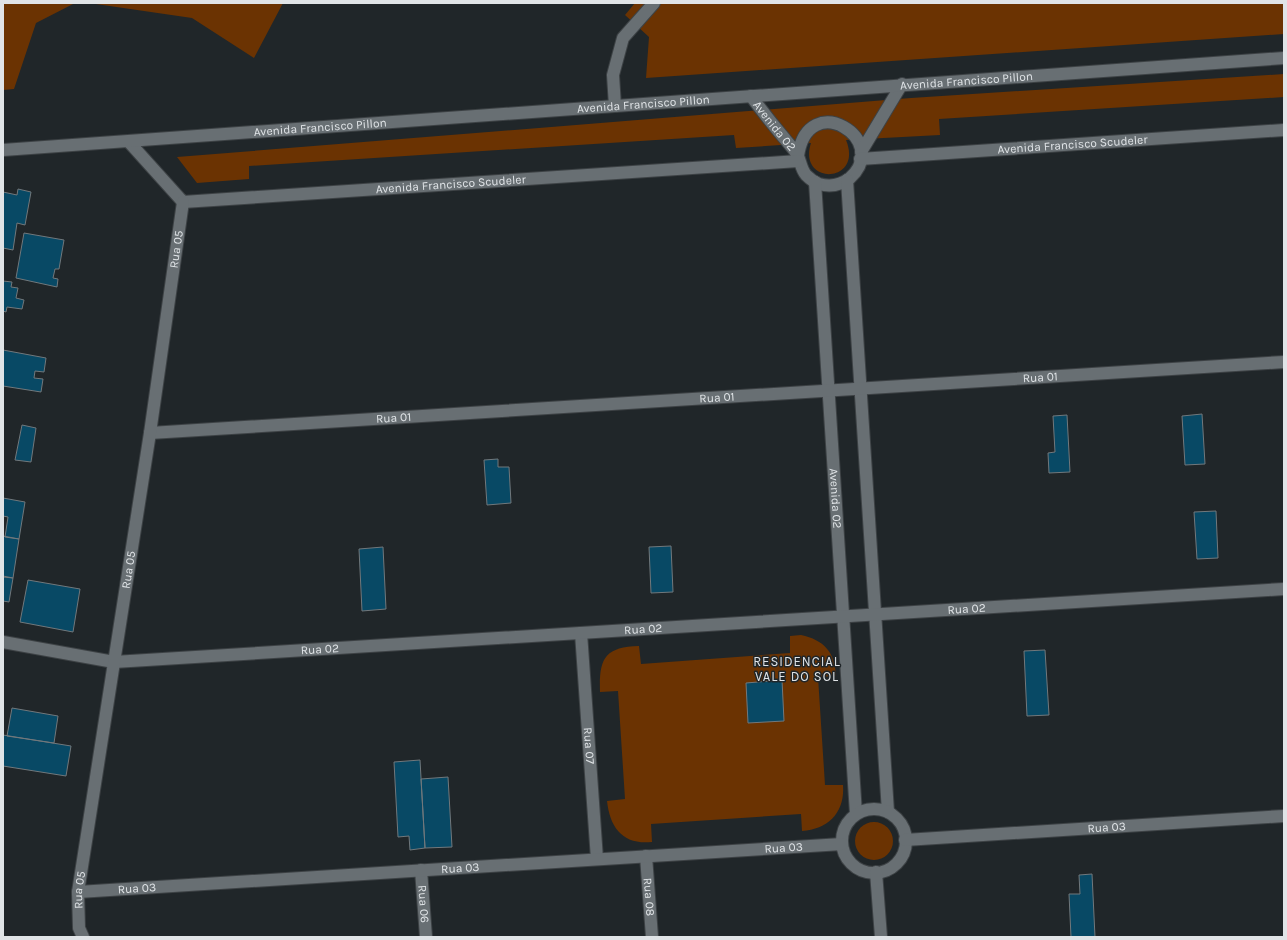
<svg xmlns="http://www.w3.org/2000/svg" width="1287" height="940" font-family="Karla,sans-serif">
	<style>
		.green { fill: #6b3302 }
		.building { fill: #084965; stroke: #71787c }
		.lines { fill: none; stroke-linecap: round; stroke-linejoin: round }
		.lane-casing { stroke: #3d4245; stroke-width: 14 }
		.street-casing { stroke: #3d4245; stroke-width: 14 }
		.secondary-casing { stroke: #3d4245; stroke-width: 14 }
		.lane { stroke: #686f73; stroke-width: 12 }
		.street { stroke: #686f73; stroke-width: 12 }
		.secondary { stroke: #686f73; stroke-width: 12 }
		.labels { text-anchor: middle; stroke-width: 3; stroke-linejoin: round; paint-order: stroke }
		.street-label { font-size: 12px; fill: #e0e4e7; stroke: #202629 }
		.neighbourhood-label { font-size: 13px; letter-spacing: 1px; fill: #e0e4e7; stroke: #202629 }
	</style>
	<rect width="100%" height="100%" fill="#202629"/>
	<path class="green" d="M3,3H75L36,23L14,89L3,90Z
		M89,3H283L254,58L192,18Z
		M635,3H1284V34L646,78L649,37L625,15Z
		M1284,74V97L939,119L940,135L846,140C864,184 797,186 811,143L736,148L734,135L249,166V179L197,183L177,157L911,98Z
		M801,635C824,640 835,652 836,676L818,677L825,785H843C845,812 829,829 802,831L801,814L651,824L652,842C623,845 610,828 607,801L625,799L618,691L600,692C599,659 604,647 639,646L641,664L790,653V636Z
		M855 841a19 19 0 1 1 38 0a19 19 0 1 1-38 0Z"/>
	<path class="building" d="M18,189L31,192L25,225L17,223L13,250L3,248V192L17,195Z
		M24,233L64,240L59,269H55L53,278L58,279L57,287L16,278Z
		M3,281L12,282L11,287L18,288L16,298L24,300L22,309L7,307L6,312L3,311Z
		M3,350L46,358L44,372L35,371L34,378L43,379L41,392L3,386Z
		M1202,414L1205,464L1185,465L1182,416Z
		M1067,415L1070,472L1049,473L1048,453L1055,452L1053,416Z
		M22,425L36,428L31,462L15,460Z
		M498,459V467H509L511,503L487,505L484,460Z
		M3,498L25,502L19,539L5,537L8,517L3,516Z
		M1216,511L1218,558L1197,559L1194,512Z
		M3,536L19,539L13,578L3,576Z
		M671,546L673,592L651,593L649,547Z
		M383,547L386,609L362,611L359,549Z
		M3,577L13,578L9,602L3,601Z
		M28,580L80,589L73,632L20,622Z
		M1045,650L1049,715L1027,716L1024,651Z
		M782,680L784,721L748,723L746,683Z
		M12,708L58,716L54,743L7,736Z
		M3,735L71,746L66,776L3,766Z
		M420,760L425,848L410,850L409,836L398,837L394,762Z
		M448,777L452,847L425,848L421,779Z
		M1092,874L1095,937H1071L1069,894H1080L1079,875Z"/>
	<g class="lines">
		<defs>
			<path id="lane" d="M615,106L613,75L623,38L654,3"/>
			<g id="street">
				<path id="s1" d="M751,96C762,111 773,125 785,139C789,144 795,150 798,156C801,163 801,169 806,175C810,179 814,182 819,184C830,187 841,185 850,178C892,140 808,87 798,156"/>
				<path id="s2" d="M129,142L183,202L798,161"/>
				<path d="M861,152L902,84"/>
				<path id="s3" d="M860,159L1284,130"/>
				<path d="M847,180L888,812"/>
				<path id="s4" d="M815,182L856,814"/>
				<path id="s5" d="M150,433L1284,362"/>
				<path id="s6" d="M581,633L597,859"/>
				<path id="s7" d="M3,642L114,662L1284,589"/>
				<circle cx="874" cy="841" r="32"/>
				<path id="s8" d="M905,840L1284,816"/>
				<path id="s9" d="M646,856L652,937"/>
				<path id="s10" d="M421,870L426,937"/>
				<path d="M876,872L881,937"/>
				<path id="s11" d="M78,892L842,844"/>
				<path id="s12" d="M83,937L79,928L78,892L150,433L183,202"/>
			</g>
			<g id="secondary">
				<path id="s13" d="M3,150L1284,58"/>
			</g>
		</defs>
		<use href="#lane" class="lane-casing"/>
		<use href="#street" class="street-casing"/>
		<use href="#secondary" class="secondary-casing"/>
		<use href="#lane" class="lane"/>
		<use href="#street" class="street"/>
		<use href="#secondary" class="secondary"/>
	</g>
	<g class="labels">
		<g class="street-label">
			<text dy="4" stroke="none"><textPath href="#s13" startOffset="966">Avenida Francisco Pillon</textPath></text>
			<text dy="4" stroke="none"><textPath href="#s13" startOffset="642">Avenida Francisco Pillon</textPath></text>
			<text dy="4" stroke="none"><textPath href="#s1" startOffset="38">Avenida 02</textPath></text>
			<text dy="4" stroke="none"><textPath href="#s13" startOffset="318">Avenida Francisco Pillon</textPath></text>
			<text dy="4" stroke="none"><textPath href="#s3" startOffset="213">Avenida Francisco Scudeler</textPath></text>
			<text dy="4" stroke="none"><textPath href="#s2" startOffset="349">Avenida Francisco Scudeler</textPath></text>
			<text dy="4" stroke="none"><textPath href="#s12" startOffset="696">Rua 05</textPath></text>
			<text dy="4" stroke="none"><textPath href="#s5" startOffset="892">Rua 01</textPath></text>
			<text dy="4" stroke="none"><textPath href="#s5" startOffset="568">Rua 01</textPath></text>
			<text dy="4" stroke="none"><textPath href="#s5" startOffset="244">Rua 01</textPath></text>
			<text dy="4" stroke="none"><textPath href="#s4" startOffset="317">Avenida 02</textPath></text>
			<text dy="4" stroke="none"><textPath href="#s12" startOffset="372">Rua 05</textPath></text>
			<text dy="4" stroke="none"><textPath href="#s7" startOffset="967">Rua 02</textPath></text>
			<text dy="4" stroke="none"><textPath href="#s7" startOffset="643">Rua 02</textPath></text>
			<text dy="4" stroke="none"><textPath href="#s7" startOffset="319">Rua 02</textPath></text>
			<text dy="4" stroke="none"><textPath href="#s6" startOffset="113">Rua 07</textPath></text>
			<text dy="4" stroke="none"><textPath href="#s8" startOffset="202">Rua 03</textPath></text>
			<text dy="4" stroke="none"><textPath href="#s11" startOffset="707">Rua 03</textPath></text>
			<text dy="4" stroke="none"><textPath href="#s11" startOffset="383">Rua 03</textPath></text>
			<text dy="4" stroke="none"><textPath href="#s11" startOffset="59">Rua 03</textPath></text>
			<text dy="4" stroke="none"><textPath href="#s12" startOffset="48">Rua 05</textPath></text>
			<text dy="4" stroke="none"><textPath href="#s9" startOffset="41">Rua 08</textPath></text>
			<text dy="4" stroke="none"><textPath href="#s10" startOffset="34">Rua 06</textPath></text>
		</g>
		<g class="neighbourhood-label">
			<text x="797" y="666">RESIDENCIAL<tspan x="797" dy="15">VALE DO SOL</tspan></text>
		</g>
	</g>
	<rect width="1287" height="940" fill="none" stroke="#e0e4e7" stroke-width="8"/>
</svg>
